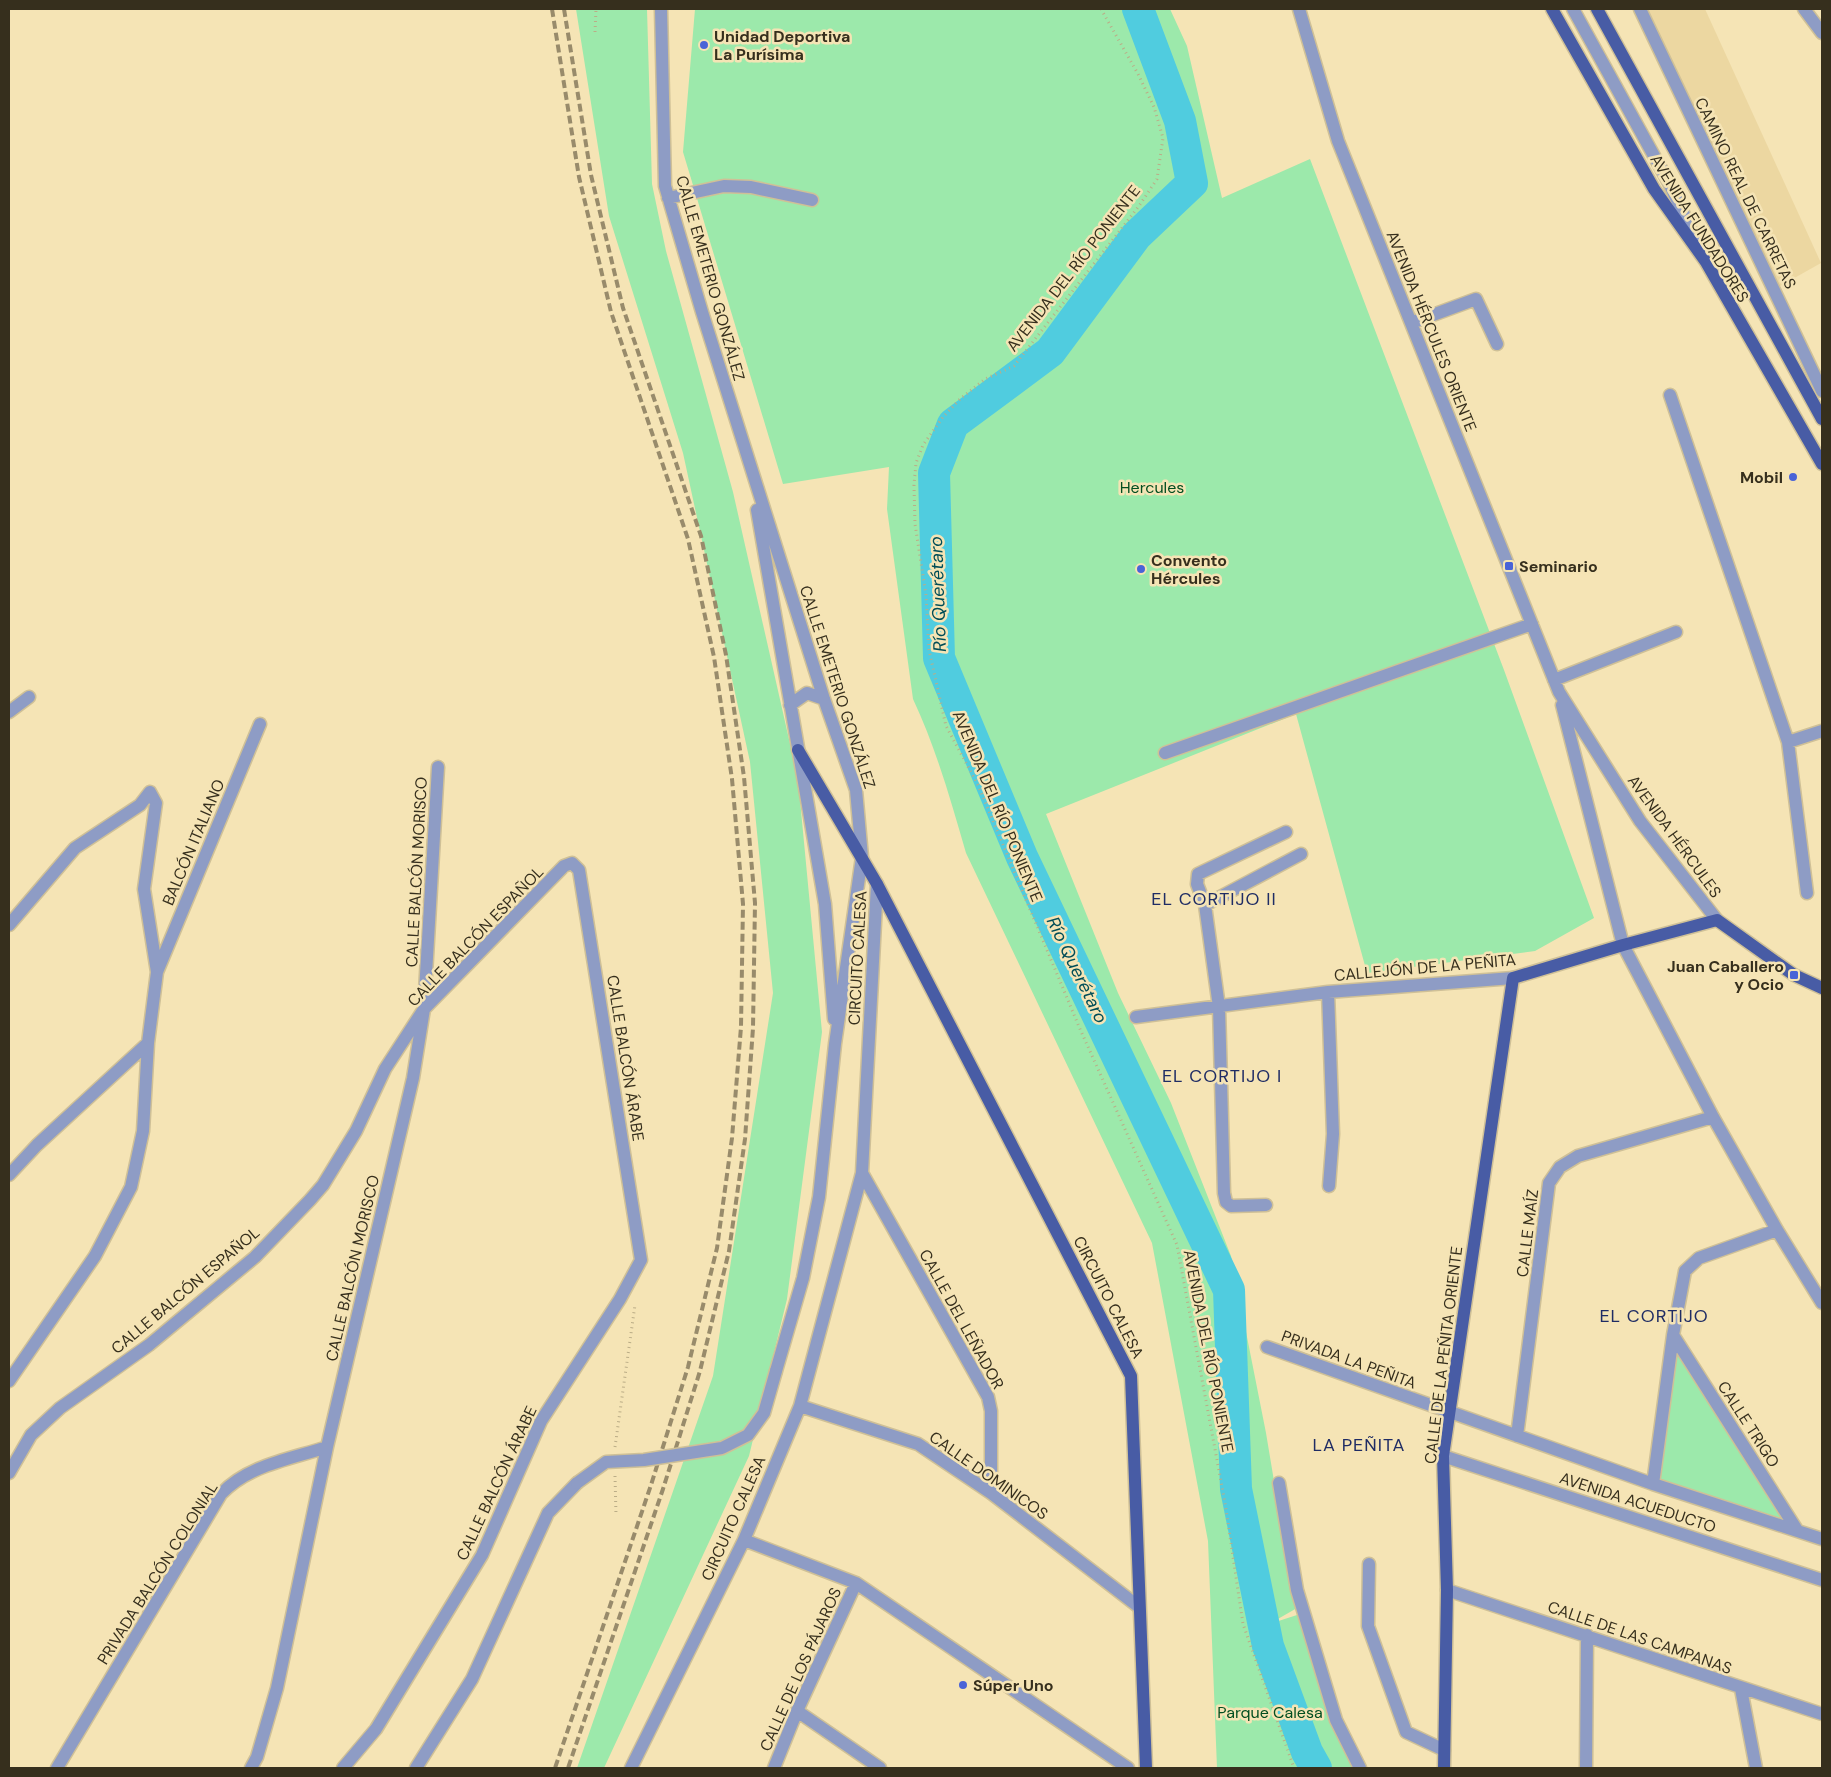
<svg xmlns="http://www.w3.org/2000/svg" width="1831" height="1777" font-family="'DM Sans',sans-serif">
	<style>
		.built { fill: #ecd7a1 }
		.green { fill: #9ce9ab }
		.lines { fill: none; stroke-linecap: round; stroke-linejoin: round }
		.river { stroke: #50ccdf; stroke-width: 32 }
		.minor-casing { stroke: #cfc097; stroke-width: 15 }
		.major-casing { stroke: #cfc097; stroke-width: 15 }
		.path { stroke: #bbad87; stroke-width: 3; stroke-dasharray: 1 4; stroke-linecap: butt }
		.minor { stroke: #8e9cc5; stroke-width: 12 }
		.major { stroke: #485ca5; stroke-width: 12 }
		.rail { stroke: #988b6b; stroke-width: 4; stroke-dasharray: 8 4; stroke-linecap: butt }
		.minor-bridge-casing { stroke: #cfc097; stroke-width: 15; stroke-linecap: butt }
		.minor-bridge { stroke: #8e9cc5; stroke-width: 12 }
		.poi-dot { fill: #4963d7; stroke: #f5e4b5; stroke-width: 2 }
		.labels { text-anchor: middle; stroke-width: 5; stroke-linejoin: round; paint-order: stroke }
		.poi-label { font-size: 16px; font-weight: bold; fill: #362f1d; stroke: #f5e4b5; text-anchor: start }
		.street-label { font-size: 16px; fill: #362f1d; stroke: #f5e4b5 }
		.park-label { font-size: 16px; fill: #024e20; stroke: #f5e4b5 }
		.water-label { font-size: 18px; font-style: italic; fill: #004d57; stroke: #f5e4b5 }
		.neighbourhood-label { font-size: 18px; letter-spacing: 1px; fill: #1f2c64; stroke: #f5e4b5 }
	</style>
	<rect width="100%" height="100%" fill="#f5e4b5"/>
	<path class="built" d="M1640,9H1705L1821,263L1775,289Z"/>
	<path class="green" d="M576,9H647L652,184L666,251L733,492L798,779L822,1032L787,1299L749,1456L604,1768H577L713,1376L773,993L750,762L683,453L609,216Z
		M695,9H1170L1187,46L1222,198L1310,159L1504,670L1594,918L1535,951L1367,973L1296,714L1046,814L1118,993L1171,1103L1231,1256L1266,1433L1294,1601L1297,1608L1269,1624L1297,1615L1343,1748L1355,1768H1217L1208,1541L1152,1243L966,853C951,801 936,748 913,699L887,509L889,467L783,484L683,152Z
		M1673,1335L1797,1530L1653,1484Z"/>
	<g class="lines">
		<path class="river" d="M1138,9L1180,121L1192,183L1136,236L1050,352L953,424L934,473L939,658L1022,857L1229,1290L1236,1489L1268,1646L1307,1752L1316,1768"/>
		<defs>
			<path id="minor" d="M661,9L665,186L702,312L824,699L856,790L862,857L835,1044L819,1197L803,1278L776,1371
				M1299,9L1338,141L1559,692L1640,821L1717,920
				M1573,9L1669,183L1699,247
				M1640,9L1822,391
				M1804,9L1822,33
				M668,198L724,186L751,187L812,200
				M1411,323L1476,299L1497,344
				M1670,395L1788,742L1807,893
				M757,510L825,904L834,1019
				M1554,680L1676,632
				M790,705L807,693L824,699
				M1562,705L1623,945L1713,1117L1777,1230L1822,1303
				M9,712L29,697
				M1788,742L1822,731
				M1165,753L1532,624
				M1205,905L1301,854
				M9,925L75,848L140,805L150,792L156,803L144,889L157,972L148,1043L143,1131L131,1187L95,1256L9,1381
				M157,972L260,724
				M1328,992L1333,1134L1329,1186
				M1136,1017L1328,992L1513,978
				M862,1173L988,1397L991,1411V1493
				M9,1175L37,1145L148,1043
				M1266,1205L1231,1206L1226,1202L1224,1193L1219,1007L1205,905L1197,884L1198,874L1286,832
				M1673,1335L1797,1530
				M1267,1347L1653,1484L1822,1539
				M800,1406L918,1444L991,1493L1139,1607
				M1517,1436L1549,1183L1560,1167L1578,1156L1713,1117
				M1443,1456L1822,1580
				M9,1473L31,1435L60,1408L149,1345L255,1257L310,1200L323,1185L356,1131L385,1069L424,1009L564,866L572,863L579,870L641,1260L620,1299L541,1421L482,1555L376,1729L343,1768
				M1279,1483L1297,1590L1336,1720L1360,1768
				M1653,1484L1673,1335L1685,1271L1699,1258L1777,1230
				M744,1540L856,1583L1128,1768
				M1369,1564L1368,1626L1406,1732L1444,1750
				M1447,1590L1822,1714
				M1741,1689L1756,1768
				M797,1711L880,1768
				M57,1768L221,1494C248,1465 291,1459 327,1447
				M251,1768L257,1757L277,1688L327,1447L413,1078L424,1009L438,767
				M416,1768L472,1679L548,1513L577,1483
				M631,1768L744,1540L800,1406L862,1173L877,884
				M774,1768L797,1711L856,1583
				M1586,1768L1587,1635"/>
			<path id="major" d="M1552,9L1654,189L1706,262L1822,464
				M1597,9L1822,419
				M798,750L877,884L1131,1376L1146,1768
				M1444,1768L1447,1590L1443,1456L1513,978L1623,945L1717,920L1794,975L1822,988"/>
		</defs>
		<use href="#minor" class="minor-casing"/>
		<use href="#major" class="major-casing"/>
		<path class="path" d="M1101,9L1138,74L1154,107L1163,138L1157,179L1139,206L1014,366L985,379L960,399L943,417L923,445L916,463L914,485L915,524L926,595L929,650L946,726L978,785L1080,1029L1177,1245L1225,1503L1243,1624L1294,1768
			M595,32L596,9
			M615,1447L635,1305
			M615,1476L616,1515"/>
		<use href="#minor" class="minor"/>
		<use href="#major" class="major"/>
		<path class="rail" d="M552,9L579,177L611,312L688,539L714,657L732,779L743,904L741,1027L732,1138L717,1248L688,1367L651,1485L555,1768
			M564,9L591,175L623,308L701,536L726,655L744,777L755,903L753,1028L745,1139L729,1251L700,1371L663,1489L568,1768"/>
		<defs>
			<path id="minor-bridge" d="M577,1483L606,1462L644,1460L722,1448L748,1435L764,1413L776,1371"/>
		</defs>
		<use href="#minor-bridge" class="minor-bridge-casing"/>
		<use href="#minor-bridge" class="minor-bridge"/>
	</g>
	<g class="poi-dot">
		<circle cx="704" cy="45" r="5"/>
		<circle cx="1793" cy="477" r="5"/>
		<rect x="1504" y="561" width="10" height="10" rx="2.5"/>
		<circle cx="1141" cy="569" r="5"/>
		<rect x="1789" y="970" width="10" height="10" rx="2.5"/>
		<circle cx="963" cy="1685" r="5"/>
	</g>
	<g class="labels">
		<g class="poi-label">
			<text x="714" y="42">Unidad Deportiva<tspan x="714" dy="18">La Purísima</tspan></text>
			<text x="1783" y="483" text-anchor="end">Mobil</text>
			<text x="1151" y="566">Convento<tspan x="1151" dy="18">Hércules</tspan></text>
			<text x="1519" y="572">Seminario</text>
			<text x="1784" y="972" text-anchor="end">Juan Caballero<tspan x="1784" dy="18">y Ocio</tspan></text>
			<text x="973" y="1691">Súper Uno</text>
		</g>
		<g class="street-label">
			<text transform="translate(1746 193) rotate(64)" y="6">CAMINO REAL DE CARRETAS</text>
			<text transform="translate(1700 228) rotate(58)" y="6">AVENIDA FUNDADORES</text>
			<text transform="translate(1073 268) rotate(-52)" y="6">AVENIDA DEL RÍO PONIENTE</text>
			<text transform="translate(711 278) rotate(74)" y="6">CALLE EMETERIO GONZÁLEZ</text>
			<text transform="translate(1432 331) rotate(68)" y="6">AVENIDA HÉRCULES ORIENTE</text>
			<text transform="translate(838 687) rotate(72)" y="6">CALLE EMETERIO GONZÁLEZ</text>
			<text transform="translate(998 806) rotate(67)" y="6">AVENIDA DEL RÍO PONIENTE</text>
			<text transform="translate(1675 836) rotate(54)" y="6">AVENIDA HÉRCULES</text>
			<text transform="translate(193 842) rotate(-67)" y="6">BALCÓN ITALIANO</text>
			<text transform="translate(416 872) rotate(-87)" y="6">CALLE BALCÓN MORISCO</text>
			<text transform="translate(475 936) rotate(-46)" y="6">CALLE BALCÓN ESPAÑOL</text>
			<text transform="translate(857 958) rotate(-87)" y="6">CIRCUITO CALESA</text>
			<text transform="translate(1425 967) rotate(-5)" y="6">CALLEJÓN DE LA PEÑITA</text>
			<text transform="translate(626 1058) rotate(81)" y="6">CALLE BALCÓN ÁRABE</text>
			<text transform="translate(1527 1233) rotate(-83)" y="6">CALLE MAÍZ</text>
			<text transform="translate(352 1268) rotate(-77)" y="6">CALLE BALCÓN MORISCO</text>
			<text transform="translate(185 1290) rotate(-40)" y="6">CALLE BALCÓN ESPAÑOL</text>
			<text transform="translate(1109 1297) rotate(63)" y="6">CIRCUITO CALESA</text>
			<text transform="translate(962 1319) rotate(61)" y="6">CALLE DEL LEÑADOR</text>
			<text transform="translate(1209 1351) rotate(79)" y="6">AVENIDA DEL RÍO PONIENTE</text>
			<text transform="translate(1443 1355) rotate(-83)" y="6">CALLE DE LA PEÑITA ORIENTE</text>
			<text transform="translate(1349 1359) rotate(20)" y="6">PRIVADA LA PEÑITA</text>
			<text transform="translate(1749 1424) rotate(57)" y="6">CALLE TRIGO</text>
			<text transform="translate(989 1475) rotate(35)" y="6">CALLE DOMINICOS</text>
			<text transform="translate(496 1483) rotate(-65)" y="6">CALLE BALCÓN ÁRABE</text>
			<text transform="translate(1638 1502) rotate(18)" y="6">AVENIDA ACUEDUCTO</text>
			<text transform="translate(733 1518) rotate(-66)" y="6">CIRCUITO CALESA</text>
			<text transform="translate(157 1573) rotate(-58)" y="6">PRIVADA BALCÓN COLONIAL</text>
			<text transform="translate(1640 1637) rotate(19)" y="6">CALLE DE LAS CAMPANAS</text>
			<text transform="translate(800 1669) rotate(-66)" y="6">CALLE DE LOS PÁJAROS</text>
		</g>
		<g class="park-label">
			<text x="1152" y="493">Hercules</text>
			<text x="1270" y="1718">Parque Calesa</text>
		</g>
		<g class="water-label">
			<text transform="translate(938 594) rotate(-92)" y="6">Río Querétaro</text>
			<text transform="translate(1077 970) rotate(64)" y="6">Río Querétaro</text>
		</g>
		<g class="neighbourhood-label">
			<text x="1214" y="905">EL CORTIJO II</text>
			<text x="1222" y="1082">EL CORTIJO I</text>
			<text x="1654" y="1322">EL CORTIJO</text>
			<text x="1359" y="1451">LA PEÑITA</text>
		</g>
	</g>
	<rect width="1831" height="1777" fill="none" stroke="#362f1d" stroke-width="20"/>
</svg>
